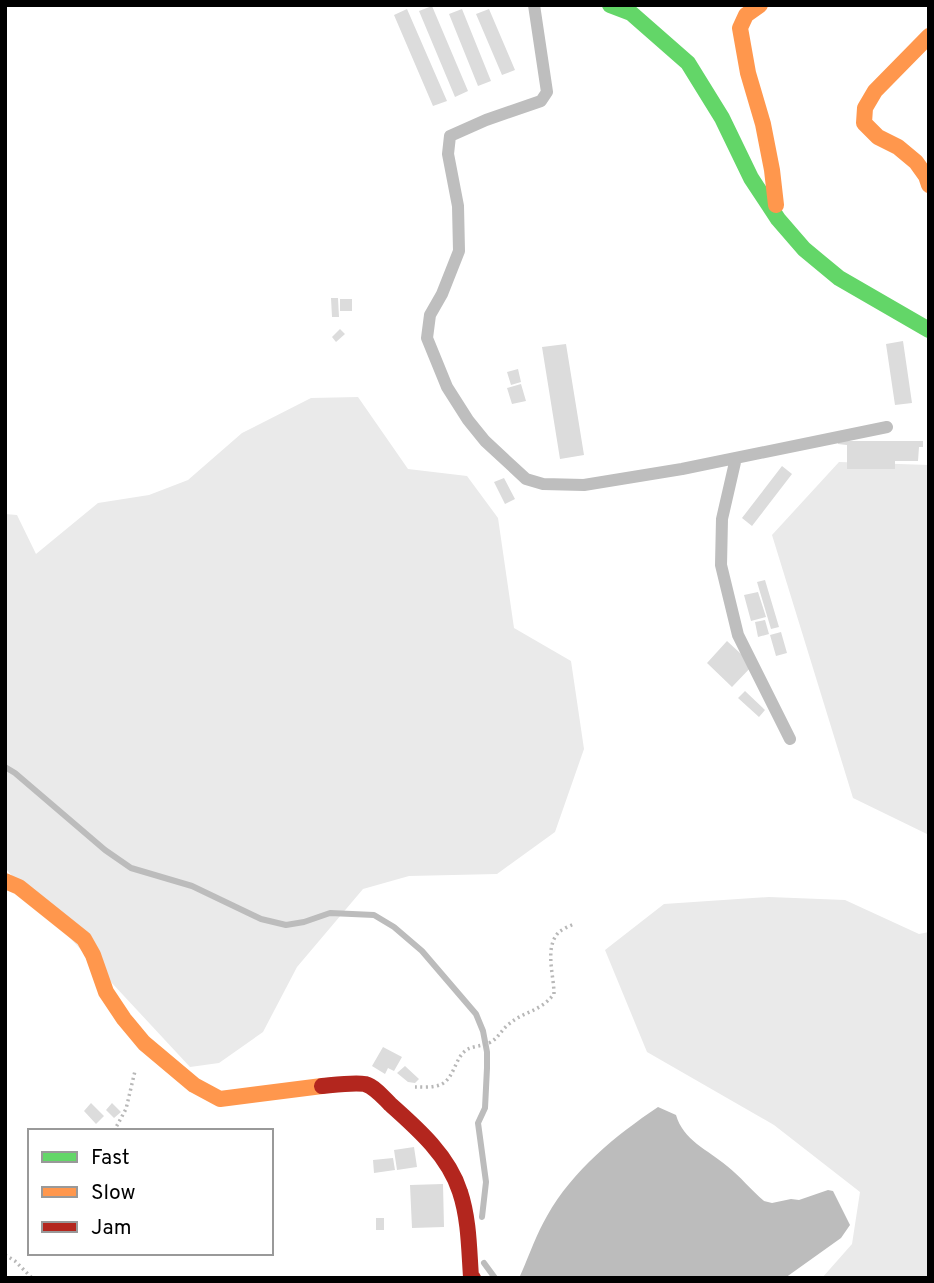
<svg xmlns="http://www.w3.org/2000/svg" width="934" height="1283" font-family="Overpass,sans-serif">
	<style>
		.green { fill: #eaeaea }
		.water { fill: #bcbcbc }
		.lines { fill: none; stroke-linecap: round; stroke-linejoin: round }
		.stream { stroke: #bcbcbc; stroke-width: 6 }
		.building { fill: #dcdcdc }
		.path { stroke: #b8b8b8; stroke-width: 3.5; stroke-dasharray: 2 3.5; stroke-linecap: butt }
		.lane { stroke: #bebebe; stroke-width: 12 }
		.fast { stroke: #63d668; stroke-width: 16 }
		.slow { stroke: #ff974d; stroke-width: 16 }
		.jam { stroke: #b3261e; stroke-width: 16 }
	</style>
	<rect width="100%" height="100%" fill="#fff"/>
	<path class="green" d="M358,397L408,469L467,476L498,518L514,628L571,661L584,749L555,832L497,874L409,876L363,889L297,967L263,1032L219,1063L190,1067L5,868V514L17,515L36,554L98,503L149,495L188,480L242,433L311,398Z
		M839,462L929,465V835L853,798L772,535Z
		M769,897L845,900L919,934L929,932V1278H822L852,1244L860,1192L774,1125L647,1052L605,950L664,904Z"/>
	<path class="water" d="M658,1107L676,1115C683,1140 708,1150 727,1166C740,1176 751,1190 764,1201L772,1203L791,1199L799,1200L828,1190L833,1191L850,1225L841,1238L785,1278H521L520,1276C529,1256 536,1235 547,1216C573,1170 615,1136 658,1107Z"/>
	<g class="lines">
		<path class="stream" d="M5,767L15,773L105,850L131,868L192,886L261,919L286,925L304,922L330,913L374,915L394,927L422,951L476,1014L483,1031L487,1052V1068L485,1108L478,1123L486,1182L482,1217
			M484,1263L495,1278"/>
	</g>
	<path class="building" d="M432,6L468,91L455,97L419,11Z
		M407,9L447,101L433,106L394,15Z
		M462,9L491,81L478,86L449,14Z
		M489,9L515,70L502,75L476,14Z
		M331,298H338L339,317H332Z
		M340,299H352V311H340Z
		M340,329L345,334L336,342L332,337Z
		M903,341L912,403L895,405L886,344Z
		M566,344L584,455L560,459L542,347Z
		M518,369L521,382L511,385L507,372Z
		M521,384L526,401L512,404L507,388Z
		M838,441H923V447H919L918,461H895V469H847V445L838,444Z
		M782,466L792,474L752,526L742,518Z
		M504,478L515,499L505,504L494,482Z
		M765,580L779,627L771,629L757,582Z
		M758,592L766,617L751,621L744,595Z
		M765,620L769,634L758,637L755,622Z
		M781,632L787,653L776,656L770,635Z
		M727,641L753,665L732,687L707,663Z
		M745,691L765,710L759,717L738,698Z
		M383,1047L402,1057L394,1071L388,1068L385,1074L372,1066Z
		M405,1066L419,1079L415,1083L408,1082L397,1073Z
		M91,1103L104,1116L96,1124L84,1111Z
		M112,1103L121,1112L114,1118L106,1110Z
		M414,1147L417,1167L397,1170L394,1150Z
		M393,1158L395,1170L374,1173L373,1160Z
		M443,1184L444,1227L412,1228L410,1185Z
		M376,1218H384V1230H376Z"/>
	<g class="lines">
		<path class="path" d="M415,1087C423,1087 434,1088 442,1084C455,1077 455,1056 468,1049C474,1046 482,1046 489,1043C498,1039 501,1030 509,1024C524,1011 540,1012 554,994C554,975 544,947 559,932C563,929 569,926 574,924
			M114,1131L126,1109L135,1071
			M5,1255L15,1261L32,1278"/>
		<path class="lane" d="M534,5L547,92L541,101L486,120L450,136L448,154L458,206L459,251L442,294L430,315L427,338L447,387L468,420L485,441L526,479L543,484L584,485L682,469L887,427
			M736,458L722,519L721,565L738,635L790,739"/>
		<path class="fast" d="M610,5L631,13L688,63L722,118L751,178L778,219L804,249L839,278L929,330"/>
		<path class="slow" d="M760,5L746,15L740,28L748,73L763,124L772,170L776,205
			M929,36L875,91L865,108L864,123L878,137L898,147L916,162L926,176L929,185
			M5,881L19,887L84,939L93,955L106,992L124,1019L144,1043L194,1085L220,1099L322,1086"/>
		<path class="jam" d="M322,1086C333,1085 354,1082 365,1084C375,1087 383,1097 390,1104C417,1128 449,1156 460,1192C469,1219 469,1249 471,1277L473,1278"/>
	</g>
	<rect width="934" height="1283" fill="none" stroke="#000000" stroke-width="14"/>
	<rect x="28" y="1129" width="245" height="126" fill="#ffffff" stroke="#999999" stroke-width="2"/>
	<rect x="42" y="1152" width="35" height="10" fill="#63d668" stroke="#999999" stroke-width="2"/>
	<text x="91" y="1164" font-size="21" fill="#000000">Fast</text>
	<rect x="42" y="1187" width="35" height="10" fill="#ff974d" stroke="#999999" stroke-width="2"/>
	<text x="91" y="1199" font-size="21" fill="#000000">Slow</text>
	<rect x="42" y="1222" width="35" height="10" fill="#b3261e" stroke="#999999" stroke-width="2"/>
	<text x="91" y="1234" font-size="21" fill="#000000">Jam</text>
</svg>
